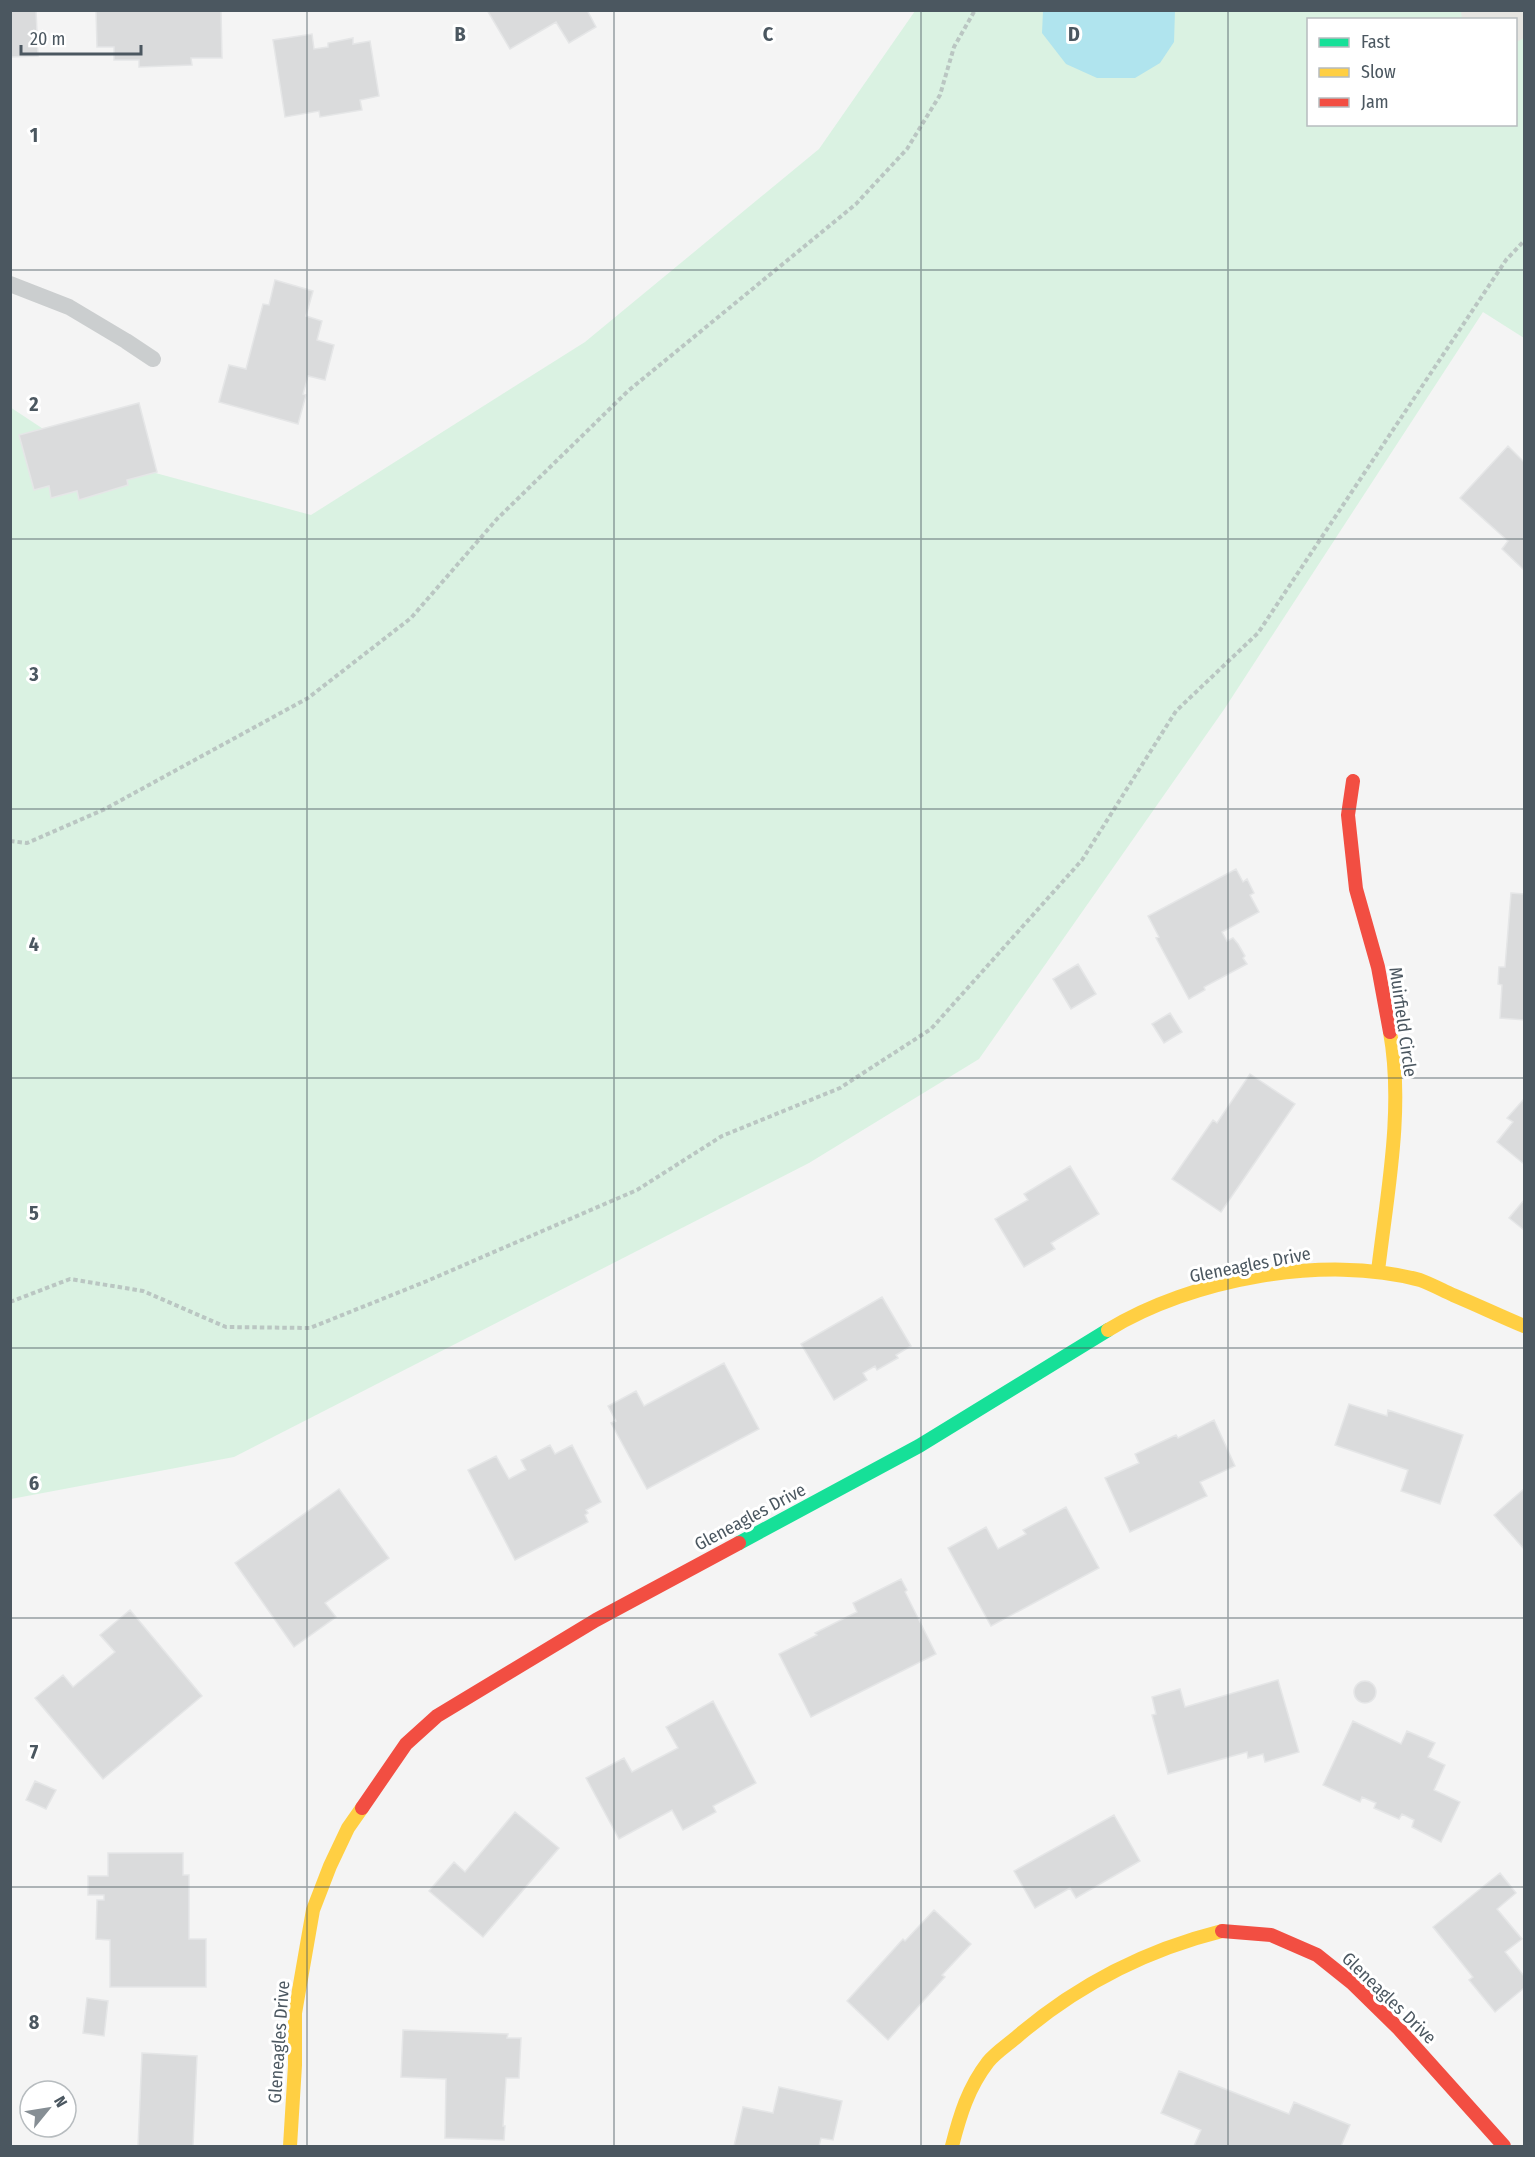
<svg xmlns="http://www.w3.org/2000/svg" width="1535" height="2157" font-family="'Fira Sans Condensed',sans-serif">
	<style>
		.green { fill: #daf2e2; fill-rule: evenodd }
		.sand { fill: #e6e5e1 }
		.water { fill: #b0e4ee }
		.building { fill: #dadbdc; stroke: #e5e6e7; stroke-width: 1.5 }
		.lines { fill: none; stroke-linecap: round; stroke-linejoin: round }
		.path { stroke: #bac6c2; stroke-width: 4; stroke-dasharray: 4.5 3; stroke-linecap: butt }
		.lane { stroke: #cbcecf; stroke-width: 16 }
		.fast { stroke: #16e098; stroke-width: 14 }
		.slow { stroke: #ffcf43; stroke-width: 14 }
		.jam { stroke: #f24e42; stroke-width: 14 }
		.grid { fill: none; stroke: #4b5760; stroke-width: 1.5; stroke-opacity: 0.55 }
		.labels { text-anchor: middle; stroke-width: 6; stroke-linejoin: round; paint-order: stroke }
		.street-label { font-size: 18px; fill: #4b5760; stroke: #fff }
		.grid-label { font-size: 20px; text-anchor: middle; font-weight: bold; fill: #4b5760; stroke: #fff; stroke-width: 6; stroke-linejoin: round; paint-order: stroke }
	</style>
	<rect width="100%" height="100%" fill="#f4f4f4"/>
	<path class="green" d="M915,11H1524V338L1483,312L1225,708L979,1059L809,1163L234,1457L11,1499L10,407L78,452L311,515L585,342L819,149ZM1308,20H1516V124H1308Z"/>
	<path class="sand" d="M1461,11H1524V38L1516,42V20L1462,19Z"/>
	<path class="water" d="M1043,11H1175L1174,42L1160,63L1135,78H1097L1066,64L1042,33Z"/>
	<path class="building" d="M10,10H36L38,56L10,57Z
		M96,10H221L222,58H191L192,65L139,67V60H114V47H97Z
		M487,10H587L596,27L569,43L556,22L510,49Z
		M312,34L314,49L328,47V43L353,38V44L370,41L379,96L360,100L362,110L320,117L319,111L285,117L273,40Z
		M275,280L313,291L306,316L322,321L317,340L334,345L325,380L308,376L303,394L306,395L298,424L219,402L229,365L246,369L263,304L269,305Z
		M139,403L157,472L127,480L128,485L79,500L77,491L51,498L49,486L34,490L19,435Z
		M1508,446L1524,462V570L1502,549L1508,541L1460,498Z
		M1236,869L1243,882L1247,879L1254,893L1250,895L1259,912L1222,932L1227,941L1233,938L1238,944L1245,956L1243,958L1247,964L1204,987L1205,990L1189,999L1156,938L1159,937L1148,916Z
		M1511,893L1524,894V1020L1500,1018L1502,985L1498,984L1499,967H1505Z
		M1078,964L1096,994L1071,1009L1053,979Z
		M1170,1013L1182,1032L1164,1043L1152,1024Z
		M1250,1074L1295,1104L1221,1212L1172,1179L1213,1120L1217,1123Z
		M1524,1099V1164L1497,1142L1513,1122L1507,1118Z
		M1070,1166L1099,1214L1051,1243L1055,1249L1024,1267L995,1219L1028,1200L1024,1194Z
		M1524,1200V1230L1509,1218Z
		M882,1297L911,1346L896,1355L898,1358L877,1370L875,1366L863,1373L867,1380L834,1400L801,1344Z
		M724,1363L759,1429L647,1489L611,1423L616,1421L608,1406L636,1391L644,1406Z
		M1349,1404L1387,1416L1388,1410L1463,1435L1440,1504L1401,1491L1408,1470L1335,1445Z
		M1214,1420L1235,1466L1200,1482L1207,1496L1130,1532L1105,1478L1139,1463L1135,1454L1176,1435L1178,1438Z
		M550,1445L555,1454L572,1445L601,1502L586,1510L588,1513L585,1515L588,1522L515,1560L468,1470L496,1456L509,1479L526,1470L521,1460Z
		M339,1489L389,1558L325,1603L336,1617L294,1647L235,1563Z
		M1524,1489V1549L1494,1515Z
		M1066,1507L1099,1568L991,1626L948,1548L986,1527L998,1549L1026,1534L1023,1530Z
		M901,1579L907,1590L905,1592L936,1654L811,1717L779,1654L817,1635L815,1633L857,1612L853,1603Z
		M130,1610L202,1696L103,1779L35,1698L63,1675L73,1687L115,1652L100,1635Z
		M1278,1680L1299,1752L1265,1762L1263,1754L1248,1758L1247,1752L1168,1774L1152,1715L1156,1714L1152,1697L1180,1689L1185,1707Z
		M1354 1692a11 11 0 1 1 22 0a11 11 0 1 1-22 0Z
		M713,1701L756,1783L713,1806L716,1812L683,1830L672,1810L619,1839L586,1778L624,1758L632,1772L678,1748L666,1727Z
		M1353,1721L1401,1744L1407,1731L1435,1743L1428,1757L1445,1765L1434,1790L1460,1802L1441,1842L1412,1827L1414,1820L1402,1814L1399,1819L1374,1808L1376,1803L1362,1797L1360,1802L1323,1785Z
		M35,1781L56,1790L46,1809L26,1800Z
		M515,1812L559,1848L483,1937L429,1891L454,1862L465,1872Z
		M1114,1815L1140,1861L1076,1898L1070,1888L1035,1908L1014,1871Z
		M108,1853H183V1875H189V1939H206V1987H110V1940L96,1939L97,1900H104V1895H88V1876H108Z
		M1500,1873L1516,1893L1497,1909L1522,1939L1505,1952L1524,1976V1988L1495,2012L1469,1980L1473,1977L1433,1927Z
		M934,1910L971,1944L942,1975L945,1977L888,2040L847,2001L903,1939L905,1941Z
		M87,1998L108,2001L104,2036L83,2033Z
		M403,2030L508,2034L507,2038H521L519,2078H506L503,2126H505L504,2140L445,2138L446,2079L401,2077Z
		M142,2053L197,2056L193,2146H138Z
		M1179,2071L1289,2114L1294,2102L1350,2125L1341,2146H1194L1201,2130L1161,2113Z
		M779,2087L842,2101L833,2140L821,2138L819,2146H734L743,2107L773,2113Z"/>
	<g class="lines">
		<path class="path" d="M10,841L27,843L105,809L308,698L411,618L497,519L628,391L856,204L907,149L940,95L954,47L975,10
			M10,1302L70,1279L143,1291L226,1327L310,1328L427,1281L637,1190L722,1136L840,1088L931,1029L1082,860L1176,711L1258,633L1506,260L1524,241"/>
		<path class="lane" d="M10,284L69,307L126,341L153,359"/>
		<path class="fast" d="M739,1543L919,1446L1108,1330"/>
		<path class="slow" d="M1378,1271C1387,1194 1404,1109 1390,1032
			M1108,1330C1191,1279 1325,1254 1420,1280C1431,1284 1442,1290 1453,1295C1477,1305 1500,1316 1524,1326
			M290,2146L295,2065V2013L313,1910L330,1866L348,1828L362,1808
			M952,2146C960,2115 968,2088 988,2062C996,2052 1009,2044 1019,2035C1079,1984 1146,1950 1222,1931"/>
		<path class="jam" d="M1353,781L1348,815L1356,889L1378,967L1390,1032
			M362,1808L406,1744L437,1716L596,1620L739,1543
			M1222,1931L1271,1935L1317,1955L1352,1983L1399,2029L1504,2146"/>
	</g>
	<path class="grid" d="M307,10V2146M614,10V2146M921,10V2146M1228,10V2146M10,270H1524M10,539H1524M10,809H1524M10,1078H1524M10,1348H1524M10,1618H1524M10,1887H1524"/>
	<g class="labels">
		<g class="street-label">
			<text transform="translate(1403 1022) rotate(82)" y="6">Muirfield Circle</text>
			<text transform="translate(1250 1265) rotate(-11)" y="6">Gleneagles Drive</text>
			<text transform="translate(750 1517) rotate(-28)" y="6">Gleneagles Drive</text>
			<text transform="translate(1389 1998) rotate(44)" y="6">Gleneagles Drive</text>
			<text transform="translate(279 2042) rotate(-86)" y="6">Gleneagles Drive</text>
		</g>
	</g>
	<g class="grid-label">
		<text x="460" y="41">B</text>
		<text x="768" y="41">C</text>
		<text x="1074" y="41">D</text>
		<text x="34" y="142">1</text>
		<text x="34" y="411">2</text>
		<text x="34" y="681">3</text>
		<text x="34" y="951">4</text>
		<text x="34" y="1220">5</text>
		<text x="34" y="1490">6</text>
		<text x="34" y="1759">7</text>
		<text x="34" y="2029">8</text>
	</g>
	<rect width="1535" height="2157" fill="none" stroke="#4b5760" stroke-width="24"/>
	<rect x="1307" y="18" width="210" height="108" fill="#ffffff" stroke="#b7bcbf" stroke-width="1.5"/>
	<rect x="1319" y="38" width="30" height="9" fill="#16e098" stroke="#b7bcbf" stroke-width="1.5"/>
	<text x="1361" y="48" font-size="18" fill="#4b5760">Fast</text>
	<rect x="1319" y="68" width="30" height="9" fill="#ffcf43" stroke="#b7bcbf" stroke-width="1.5"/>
	<text x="1361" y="78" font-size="18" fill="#4b5760">Slow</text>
	<rect x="1319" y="98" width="30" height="9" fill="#f24e42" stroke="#b7bcbf" stroke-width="1.5"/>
	<text x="1361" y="108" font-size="18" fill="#4b5760">Jam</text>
	<g transform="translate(48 2109) rotate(60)"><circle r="28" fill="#ffffff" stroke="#b7bcbf" stroke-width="1.5"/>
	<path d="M0-4.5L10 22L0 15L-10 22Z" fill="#868e94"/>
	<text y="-9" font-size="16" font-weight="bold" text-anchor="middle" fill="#4b5760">N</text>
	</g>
	<path d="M21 45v9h120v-9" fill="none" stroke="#4b5760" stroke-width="3"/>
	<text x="30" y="45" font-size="18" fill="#4b5760" stroke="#ffffff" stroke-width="4.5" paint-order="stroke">20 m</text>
</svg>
